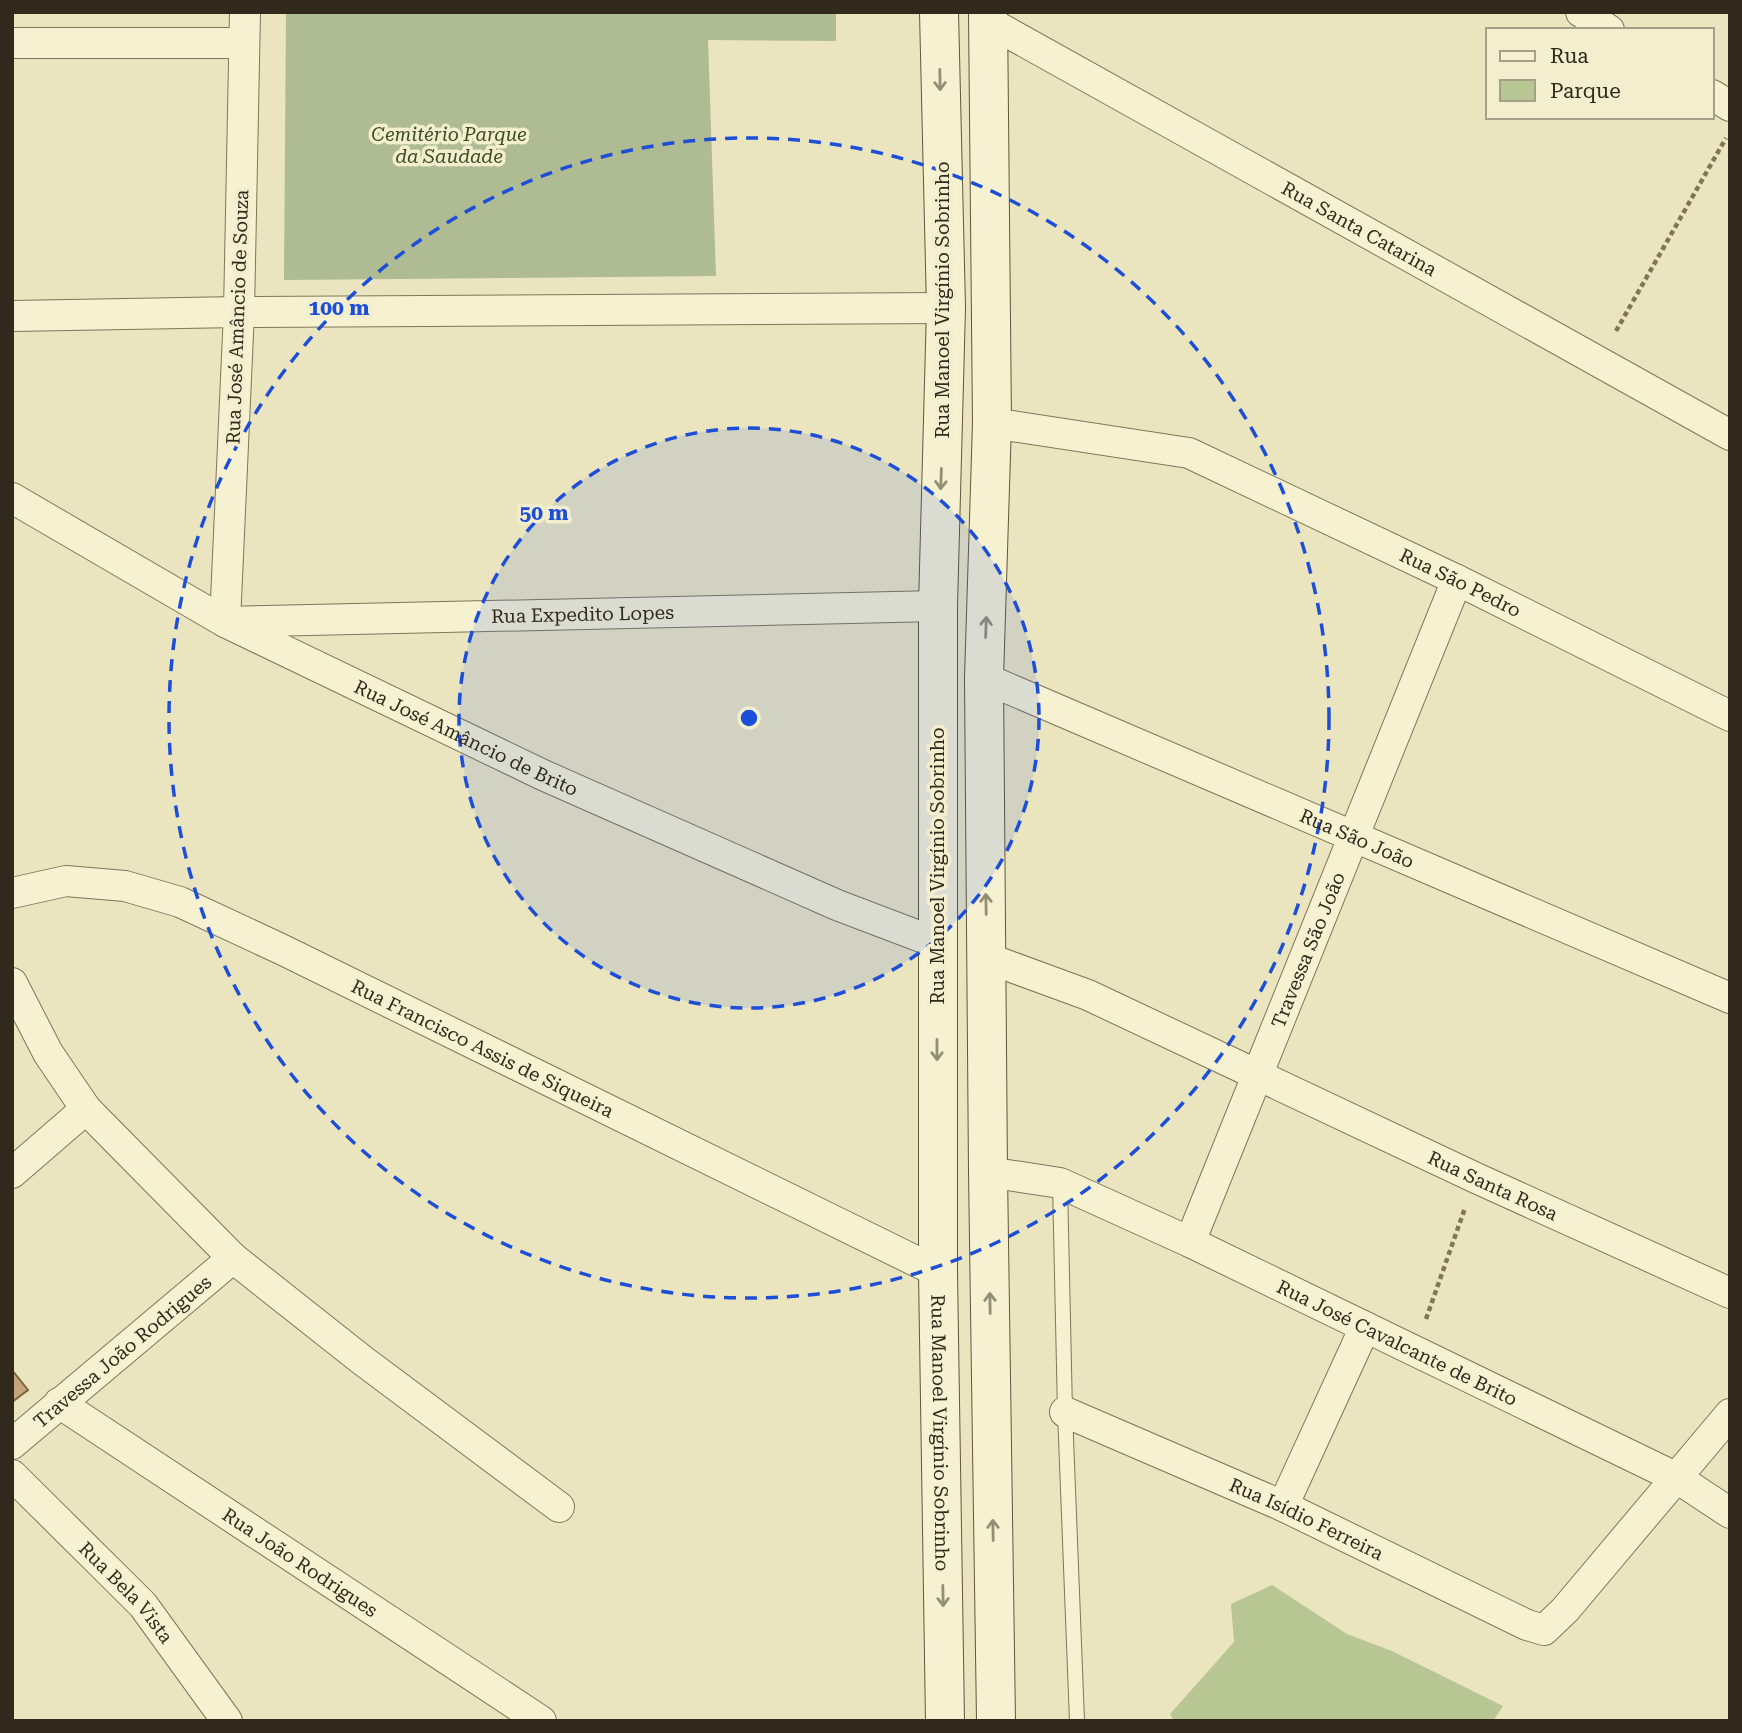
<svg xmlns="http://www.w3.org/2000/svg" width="1742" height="1733" font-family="'Roboto Serif',serif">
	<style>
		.green { fill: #b8c694 }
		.cemetery { fill: #afbb93 }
		.building { fill: #c5a678; stroke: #7e6441; stroke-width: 2 }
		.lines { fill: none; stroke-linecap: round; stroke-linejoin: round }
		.service-casing { stroke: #817559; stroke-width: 16 }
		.minor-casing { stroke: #817559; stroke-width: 32 }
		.secondary-casing { stroke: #63563c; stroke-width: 40 }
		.path { stroke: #817559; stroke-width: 4.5; stroke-dasharray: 5 3.5; stroke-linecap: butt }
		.service { stroke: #f5f1d1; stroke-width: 14 }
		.minor { stroke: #f5f1d1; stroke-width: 30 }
		.secondary { stroke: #f5f1d1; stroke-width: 38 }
		.oneway { stroke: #938e76 }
		.ring { fill: none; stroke: #1d4ed8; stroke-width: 3.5; stroke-dasharray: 12 9 }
		.labels { text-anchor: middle; stroke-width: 7; stroke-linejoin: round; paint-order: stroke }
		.park-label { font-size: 19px; font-style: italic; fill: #3b4c24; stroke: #f2eece }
		.street-label { font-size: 19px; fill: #312a1c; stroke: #f2eece }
		.centre { fill: #1d4ed8; stroke: #f2eece; stroke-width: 3.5 }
		.ring-label { font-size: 21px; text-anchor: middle; font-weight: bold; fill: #1d4ed8; stroke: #f2eece; stroke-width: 7; stroke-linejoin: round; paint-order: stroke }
	</style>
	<rect width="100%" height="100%" fill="#eae5bf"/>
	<path class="green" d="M1272,1585L1347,1634L1392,1651L1503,1706L1493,1721H1174L1170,1714L1234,1642L1231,1604Z"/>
	<path class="cemetery" d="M286,12H836V41L708,40L716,276L284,280Z"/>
	<path class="building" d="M12,1370L28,1390L12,1402Z"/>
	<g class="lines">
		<defs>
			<path id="service" d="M1060,1183L1065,1412L1077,1721"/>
			<g id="minor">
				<path id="s1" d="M245,12L239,312L225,622L938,606"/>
				<path d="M1581,12L1609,30"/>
				<path id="s2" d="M989,22L1730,435"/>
				<path d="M12,43H244"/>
				<path d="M1712,95L1730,106"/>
				<path d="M12,316L239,312L946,308"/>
				<path id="s3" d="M992,423L1189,453L1457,580L1730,716"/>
				<path id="s4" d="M12,498L225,622L543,775L837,905L937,943"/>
				<path id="s5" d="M984,678L1730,998"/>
				<path id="s6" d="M12,893L66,881L125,886L180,902L283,950L938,1272"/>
				<path id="s7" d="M987,958L1088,995L1476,1178L1730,1293"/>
				<path d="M12,983L48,1053L86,1109L233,1258L362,1360L559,1507"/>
				<path id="s8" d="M988,1172L1060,1183L1190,1242L1677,1478L1730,1513"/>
				<path d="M12,1173L86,1109"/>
				<path id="s9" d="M1190,1242L1457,580"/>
				<path id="s10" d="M59,1403L541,1721"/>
				<path id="s11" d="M1065,1412L1283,1506L1527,1625L1544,1630L1565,1610L1730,1414"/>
				<path id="s12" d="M12,1444L233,1258"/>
				<path id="s13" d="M12,1475L143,1605L227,1721"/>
				<path d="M1283,1506L1365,1327"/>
			</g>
			<g id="secondary">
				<path id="s14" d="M939,12L946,308L938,606V1272L945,1721"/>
				<path d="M988,12L992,423L984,678L988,1172L996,1721"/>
			</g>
		</defs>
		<use href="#service" class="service-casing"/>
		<use href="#minor" class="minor-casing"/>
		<use href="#secondary" class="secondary-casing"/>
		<path class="path" d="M1616,331L1726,138
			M1426,1319L1465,1208"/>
		<use href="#service" class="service"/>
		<use href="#minor" class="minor"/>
		<use href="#secondary" class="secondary"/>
	</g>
	<defs><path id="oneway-shaft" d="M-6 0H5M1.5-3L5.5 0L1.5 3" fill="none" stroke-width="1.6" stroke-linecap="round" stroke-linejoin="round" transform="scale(1.75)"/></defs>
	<g class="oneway">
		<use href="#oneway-shaft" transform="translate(940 80) rotate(89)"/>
		<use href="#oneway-shaft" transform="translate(941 479) rotate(92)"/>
		<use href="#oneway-shaft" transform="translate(986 627) rotate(-88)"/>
		<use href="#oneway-shaft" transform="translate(986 904) rotate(-91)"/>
		<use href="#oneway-shaft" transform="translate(937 1050) rotate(90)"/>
		<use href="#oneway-shaft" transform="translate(990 1303) rotate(-91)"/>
		<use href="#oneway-shaft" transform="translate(993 1530) rotate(-91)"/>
		<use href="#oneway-shaft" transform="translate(943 1596) rotate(89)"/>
	</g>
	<circle cx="749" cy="718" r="290" fill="#1d4ed8" fill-opacity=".12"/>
	<g class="ring">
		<circle cx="749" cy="718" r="290"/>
		<circle cx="749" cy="718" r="580"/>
	</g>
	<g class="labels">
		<g class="park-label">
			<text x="449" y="141">Cemitério Parque<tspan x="449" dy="22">da Saudade</tspan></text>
		</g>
		<g class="street-label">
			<text dy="7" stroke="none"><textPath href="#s2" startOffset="424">Rua Santa Catarina</textPath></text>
			<text transform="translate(942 300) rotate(-90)" y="7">Rua Manoel Virgínio Sobrinho</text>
			<text transform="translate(237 317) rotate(-88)" y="7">Rua José Amâncio de Souza</text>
			<text dy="7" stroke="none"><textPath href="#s3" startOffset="500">Rua São Pedro</textPath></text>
			<text dy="7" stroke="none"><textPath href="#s1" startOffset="968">Rua Expedito Lopes</textPath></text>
			<text dy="7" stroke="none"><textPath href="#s4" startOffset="514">Rua José Amâncio de Brito</textPath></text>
			<text dy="7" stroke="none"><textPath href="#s5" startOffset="406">Rua São João</textPath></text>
			<text transform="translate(937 866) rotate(-90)" y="7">Rua Manoel Virgínio Sobrinho</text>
			<text dy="7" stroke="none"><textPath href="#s9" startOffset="315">Travessa São João</textPath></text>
			<text dy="7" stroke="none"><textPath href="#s6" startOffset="508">Rua Francisco Assis de Siqueira</textPath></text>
			<text dy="7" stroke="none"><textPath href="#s7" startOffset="555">Rua Santa Rosa</textPath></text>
			<text dy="7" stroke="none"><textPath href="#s8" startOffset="446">Rua José Cavalcante de Brito</textPath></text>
			<text dy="7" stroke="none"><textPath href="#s12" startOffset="144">Travessa João Rodrigues</textPath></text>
			<text dy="7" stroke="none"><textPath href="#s14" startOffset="1421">Rua Manoel Virgínio Sobrinho</textPath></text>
			<text dy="7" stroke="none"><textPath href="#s11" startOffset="264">Rua Isídio Ferreira</textPath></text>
			<text dy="7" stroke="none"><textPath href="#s10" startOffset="289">Rua João Rodrigues</textPath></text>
			<text dy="7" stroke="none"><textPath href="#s13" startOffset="164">Rua Bela Vista</textPath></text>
		</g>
	</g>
	<circle cx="749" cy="718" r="10" class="centre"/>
	<g class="ring-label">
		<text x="339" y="315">100 m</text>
		<text x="544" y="520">50 m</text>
	</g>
	<rect width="1742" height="1733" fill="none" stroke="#312a1c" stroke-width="28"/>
	<rect x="1486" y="28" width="228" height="91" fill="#f2eece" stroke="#a5a087" stroke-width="2"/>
	<rect x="1500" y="51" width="35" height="10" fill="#f5f1d1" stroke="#a5a087" stroke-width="2"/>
	<text x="1550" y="63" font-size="21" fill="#312a1c">Rua</text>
	<rect x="1500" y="80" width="35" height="21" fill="#b8c694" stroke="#a5a087" stroke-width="2"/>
	<text x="1550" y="98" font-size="21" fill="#312a1c">Parque</text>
</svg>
